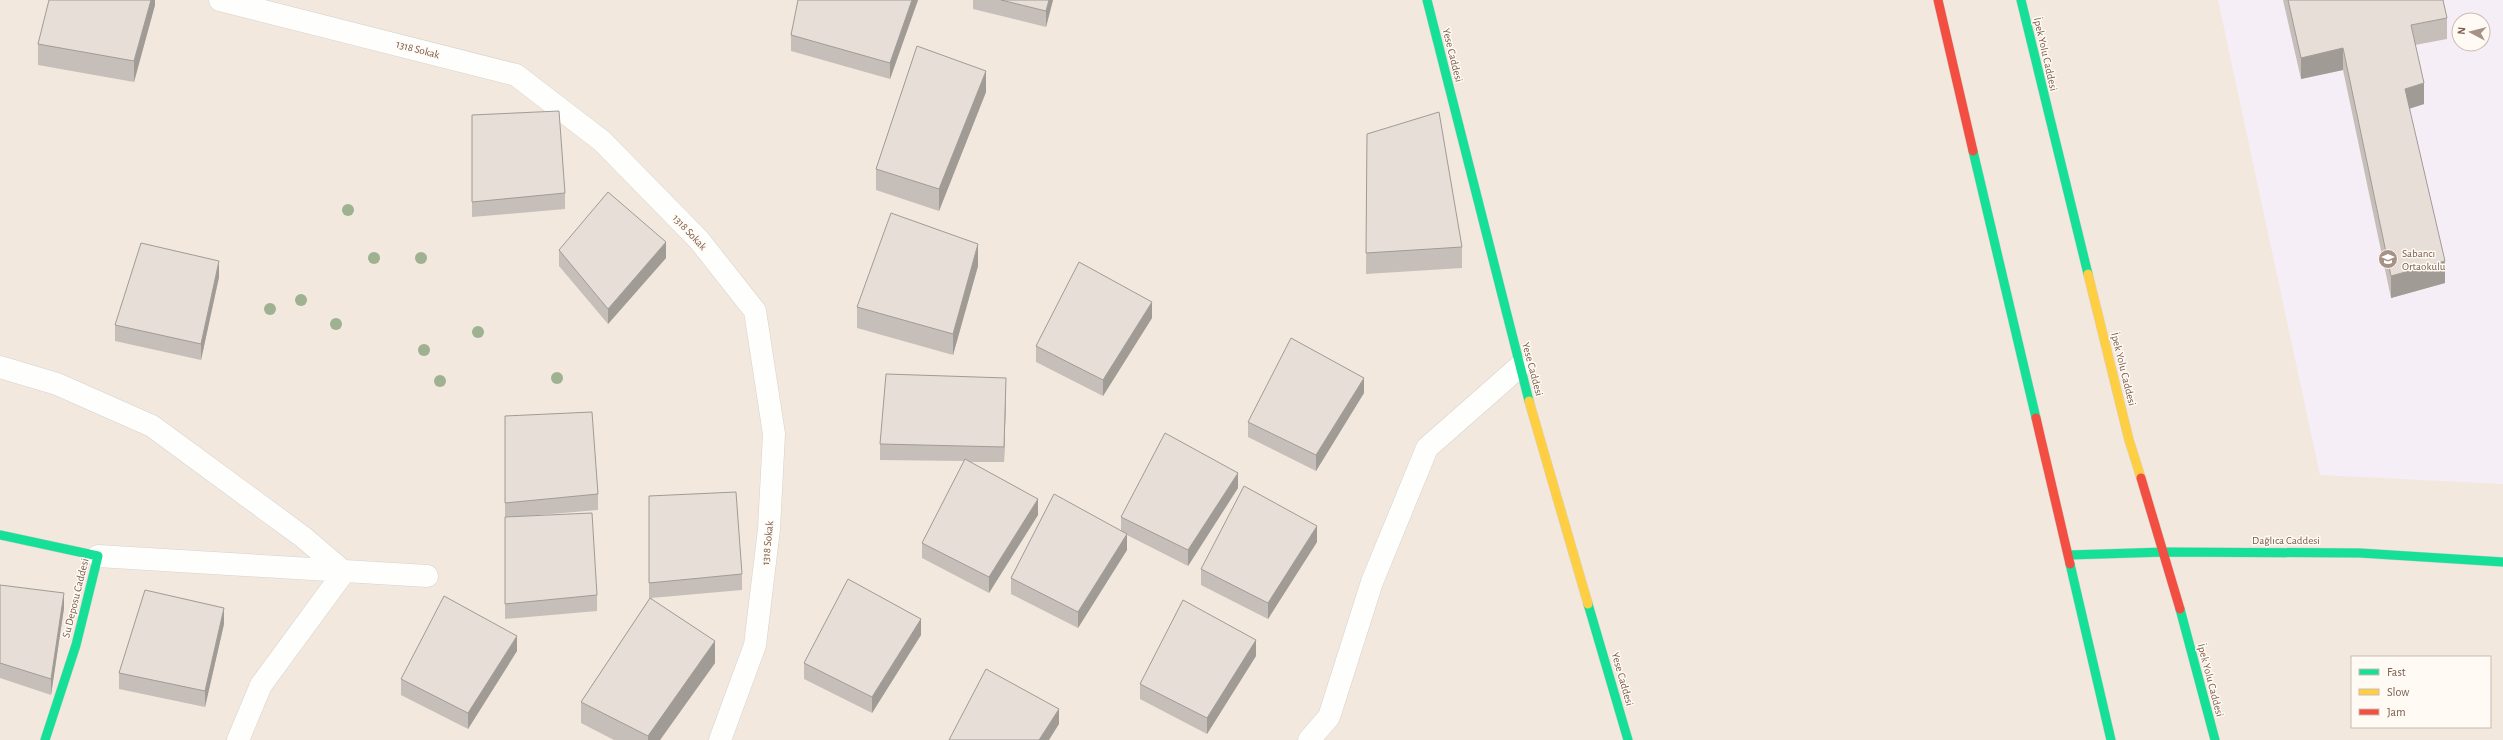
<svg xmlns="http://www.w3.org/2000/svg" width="2503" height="740" font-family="'Alegreya Sans',sans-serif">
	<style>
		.residential { fill: #f2e8de; fill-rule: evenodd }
		.education { fill: #f6eef6; fill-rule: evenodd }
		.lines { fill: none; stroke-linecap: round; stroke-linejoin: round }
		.street-casing { stroke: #d7d1cb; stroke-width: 23 }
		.fast-casing { stroke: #d9d2cb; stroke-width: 10 }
		.slow-casing { stroke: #d9d2cb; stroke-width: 10 }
		.jam-casing { stroke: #d9d2cb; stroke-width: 10 }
		.street { stroke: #fefefd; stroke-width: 22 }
		.fast { stroke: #16e098; stroke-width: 9 }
		.slow { stroke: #ffcf43; stroke-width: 9 }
		.jam { stroke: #f24e42; stroke-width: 9 }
		.tree { fill: #9eb190 }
		.wall { fill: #c6bfb9 }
		.shaded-wall { fill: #a19b96 }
		.building { fill: #e6ded7; stroke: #a19b96 }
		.labels { text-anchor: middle; stroke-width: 3; stroke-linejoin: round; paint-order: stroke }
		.street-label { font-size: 11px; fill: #7a5c4d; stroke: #fffaf3 }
		.poi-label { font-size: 11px; fill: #7a5c4d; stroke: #fffaf3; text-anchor: start }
	</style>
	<rect width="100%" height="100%" fill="#f9f5f0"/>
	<path class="residential" d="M0,0H2503V740H0ZM2459,20H2483V44H2459ZM2352,657H2490V727H2352Z"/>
	<path class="education" d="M2218,0H2503V484L2320,475ZM2459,20H2483V44H2459Z"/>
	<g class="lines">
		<defs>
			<path id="street" d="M220,0L516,75L602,141L699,240L755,311L774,434L769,529L755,645L720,740
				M0,367L57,384L152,426L303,537L344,572L261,685L238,740
				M98,556L427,576
				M1309,740L1329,717L1372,582L1427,448L1519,367"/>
			<path id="fast" d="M1427,0L1529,401
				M2021,0L2088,274
				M1973,151L2036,418
				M0,535L98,556L76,645L45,740
				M2069,555L2165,552L2360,553L2503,562
				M2070,564L2111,740
				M1588,604L1628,740
				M2180,609L2215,740"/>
			<path id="slow" d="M2088,274L2129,440L2141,478
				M1529,401L1588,604"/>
			<path id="jam" d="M1938,0L1973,151
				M2036,418L2070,564
				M2141,478L2180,609"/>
		</defs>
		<use href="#street" class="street-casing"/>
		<use href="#fast" class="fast-casing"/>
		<use href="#slow" class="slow-casing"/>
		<use href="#jam" class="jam-casing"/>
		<use href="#street" class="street"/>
		<use href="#fast" class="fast"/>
		<use href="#slow" class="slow"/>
		<use href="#jam" class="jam"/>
	</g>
	<g class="tree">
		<circle cx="348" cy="210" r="6"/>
		<circle cx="374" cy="258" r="6"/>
		<circle cx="421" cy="258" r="6"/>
		<circle cx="301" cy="300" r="6"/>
		<circle cx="270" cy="309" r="6"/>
		<circle cx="336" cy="324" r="6"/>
		<circle cx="478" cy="332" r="6"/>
		<circle cx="424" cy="350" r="6"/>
		<circle cx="557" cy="378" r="6"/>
		<circle cx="440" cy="381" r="6"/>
	</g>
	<path class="wall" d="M155,0V5L134,82L38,65V44Z
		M918,0L890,79L791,51V35Z
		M973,0H1053L1046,27L973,9Z
		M2283,0H2443L2447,18V39L2415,45L2424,104L2409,109L2445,283L2391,298L2343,70L2301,79Z
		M986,92L939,211L876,190V169Z
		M472,115L565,193V209L472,217Z
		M1367,134L1462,247V268L1366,274Z
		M559,250L666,258L608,324L559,266Z
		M978,266L953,355L857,328V307Z
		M219,277L201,360L115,341V325Z
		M1152,318L1103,396L1036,362V346Z
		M1006,393L1004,462H969L1038,515L989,593L922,558V543L964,461L880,460V444Z
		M1364,393L1316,471L1248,437V422Z
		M505,416L598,494V510L539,515L597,595V611L505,619Z
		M1238,488L1188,566L1127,535V550L1078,628L1011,594V578L1121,531V517Z
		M649,496L742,574V590L651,598L715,663L660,740H614L581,723V702L650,598H649Z
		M1317,542L1268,619L1201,585V569Z
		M0,585L64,608L51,695L0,678Z
		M224,624L205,707L119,689V673Z
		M921,635L872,713L804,679V663Z
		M517,651L468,729L401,695V679Z
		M1256,656L1207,734L1140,699V684Z"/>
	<path class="shaded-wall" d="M151,0H155V5L134,82V61Z
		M912,0H918L890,79V63Z
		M1049,0H1053L1046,27V11Z
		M2343,48V70L2301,79V58Z
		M986,71V92L939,211V189Z
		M2424,83V104L2405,110V89Z
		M666,242V258L608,324V309Z
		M978,244V266L953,355V334Z
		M219,261V277L201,360V344Z
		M2445,261V283L2391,298V276Z
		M1152,302V318L1103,396V380Z
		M1006,378V393L1004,462V447Z
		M1364,378V393L1316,471V455Z
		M1238,473V488L1188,566V550Z
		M1038,499V515L989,593V577Z
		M1317,526V542L1268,619V603Z
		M1127,534V550L1078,628V612Z
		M64,593V608L51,695V679Z
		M224,608V624L205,707V691Z
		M921,619V635L872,713V697Z
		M517,636V651L468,729V713Z
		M1256,640V656L1207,734V718Z
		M715,641V663L660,740H648V736Z
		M1059,709V724L1049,740H1039Z"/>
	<path class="building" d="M49,0H151L134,61L38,44Z
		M798,0H912L890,63L791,35Z
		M1001,0H1049L1046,11Z
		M2288,0H2443L2447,18L2411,25L2424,83L2405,89L2445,261L2391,276L2343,48L2301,58Z
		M917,46L986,71L939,189L876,169Z
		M559,111L565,193L472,202V115Z
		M1439,112L1462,247L1366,253L1367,134Z
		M608,192L666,242L608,309L559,250Z
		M891,213L978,244L953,334L857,307Z
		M141,243L219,261L201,344L115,325Z
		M1079,262L1152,302L1103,380L1036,346Z
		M1291,338L1364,378L1316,455L1248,422Z
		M886,374L1006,378L1004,447L880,444Z
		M592,412L598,494L505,503V416Z
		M1165,433L1238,473L1188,550L1121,517Z
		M965,459L1038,499L989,577L922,543Z
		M1244,486L1317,526L1268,603L1201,569Z
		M736,492L742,574L649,583V496Z
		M1054,494L1127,534L1078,612L1011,578Z
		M592,513L597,595L505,604V517Z
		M848,579L921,619L872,697L804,663Z
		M0,585L64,593L51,679L0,663Z
		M145,590L224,608L205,691L119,673Z
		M444,596L517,636L468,713L401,679Z
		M650,598L715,641L648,736L581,702Z
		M1183,600L1256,640L1207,718L1140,684Z
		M986,669L1059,709L1039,740H949Z"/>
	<defs>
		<symbol id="school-disc" viewBox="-11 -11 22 22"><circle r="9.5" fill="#a69286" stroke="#fffaf3"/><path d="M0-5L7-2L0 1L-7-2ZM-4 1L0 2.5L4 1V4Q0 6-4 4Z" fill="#fff"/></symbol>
	</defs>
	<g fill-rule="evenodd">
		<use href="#school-disc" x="2377" y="248" width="22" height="22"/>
	</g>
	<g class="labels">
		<g class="street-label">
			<text transform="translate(418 49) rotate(15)" y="4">1318 Sokak</text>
			<text transform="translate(2046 54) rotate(77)" y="4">İpek Yolu Caddesi</text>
			<text transform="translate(1453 55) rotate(76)" y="4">Yese Caddesi</text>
			<text transform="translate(690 232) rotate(47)" y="4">1318 Sokak</text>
			<text transform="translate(1533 369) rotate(75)" y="4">Yese Caddesi</text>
			<text transform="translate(2124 369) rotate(76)" y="4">İpek Yolu Caddesi</text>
			<text x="2286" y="544">Dağlıca Caddesi</text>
			<text transform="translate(767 543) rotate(-84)" y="4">1318 Sokak</text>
			<text transform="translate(75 598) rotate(-76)" y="4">Su Deposu Caddesi</text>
			<text transform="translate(1623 679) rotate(74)" y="4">Yese Caddesi</text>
			<text transform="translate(2211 680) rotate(75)" y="4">İpek Yolu Caddesi</text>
		</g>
		<g class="poi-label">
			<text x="2402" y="257">Sabancı<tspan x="2402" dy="13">Ortaokulu</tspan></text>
		</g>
	</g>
	<rect x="2351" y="656" width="140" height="72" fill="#fffaf3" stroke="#cabbb1"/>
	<rect x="2359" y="669" width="20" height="6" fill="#16e098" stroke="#cabbb1"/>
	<text x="2387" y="676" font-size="12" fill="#7a5c4d">Fast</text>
	<rect x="2359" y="689" width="20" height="6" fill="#ffcf43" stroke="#cabbb1"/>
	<text x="2387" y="696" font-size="12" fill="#7a5c4d">Slow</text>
	<rect x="2359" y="709" width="20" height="6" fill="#f24e42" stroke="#cabbb1"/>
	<text x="2387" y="716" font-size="12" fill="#7a5c4d">Jam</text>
	<g transform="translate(2471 32) rotate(277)"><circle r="19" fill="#fffaf3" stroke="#cabbb1"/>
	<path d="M0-3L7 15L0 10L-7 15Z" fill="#a69286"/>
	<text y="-6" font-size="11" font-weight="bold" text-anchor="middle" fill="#7a5c4d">N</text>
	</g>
</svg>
